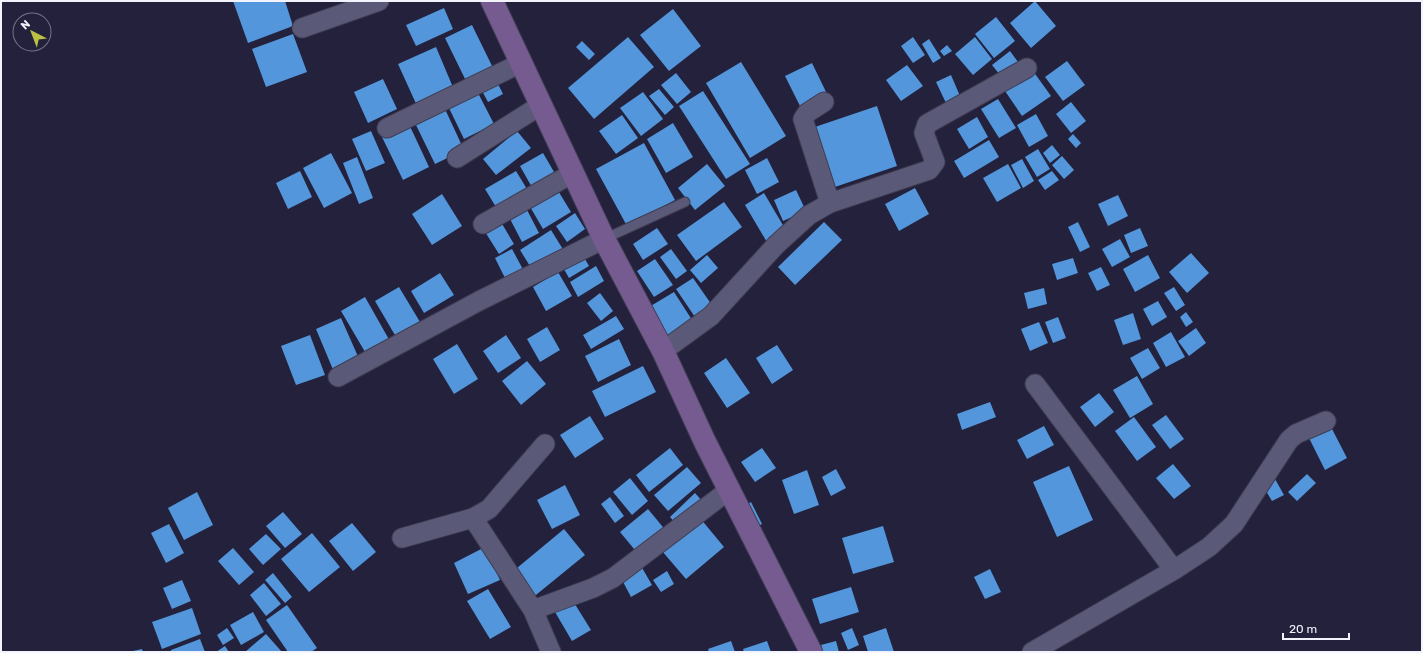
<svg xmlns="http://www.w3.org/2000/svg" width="1423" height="653" font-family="Rubik,sans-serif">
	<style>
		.building { fill: #5396db }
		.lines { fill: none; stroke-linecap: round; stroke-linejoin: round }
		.lane-casing { stroke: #403d52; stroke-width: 11 }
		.street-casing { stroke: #403d52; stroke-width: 21 }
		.secondary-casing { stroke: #403d52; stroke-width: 24 }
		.lane { stroke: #5a5978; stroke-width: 9 }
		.street { stroke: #5a5978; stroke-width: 19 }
		.secondary { stroke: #755b8f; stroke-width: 22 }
	</style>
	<rect width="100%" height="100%" fill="#23213c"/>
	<path class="building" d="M233,1H285L293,26L248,43Z
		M1035,1L1056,26L1031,48L1010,23Z
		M444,8L453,29L416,46L406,25Z
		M673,9L701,46L669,71L640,35Z
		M996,17L1015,41L994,58L975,34Z
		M472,25L495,72L468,85L445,38Z
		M293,34L307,72L266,87L252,49Z
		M628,37L654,67L594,119L568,88Z
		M913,37L925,55L913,63L901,46Z
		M975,37L992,59L973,75L955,54Z
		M929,39L941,58L933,63L922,44Z
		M582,41L595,54L589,60L576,47Z
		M947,45L952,51L944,56L940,51Z
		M436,47L455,92L418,108L398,64Z
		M1010,51L1021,66L1004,80L992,65Z
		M1067,61L1085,85L1063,101L1045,77Z
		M741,62L786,136L750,158L706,83Z
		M812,63L828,96L802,110L785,76Z
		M907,65L923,86L901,101L886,80Z
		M1033,71L1051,96L1022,116L1005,91Z
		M676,73L691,92L677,104L661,85Z
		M951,75L960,96L946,103L936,82Z
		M383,79L397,109L368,123L354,92Z
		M497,82L503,94L488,102L482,91Z
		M659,89L674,107L665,115L649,96Z
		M477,91L494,124L464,139L448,106Z
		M703,91L750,164L726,179L679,106Z
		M643,92L663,119L641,136L620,108Z
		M998,99L1016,128L999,138L981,109Z
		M1071,102L1086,121L1071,133L1056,114Z
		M877,106L897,166L829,189L809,129Z
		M445,109L464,150L435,164L415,123Z
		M1036,114L1048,136L1029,147L1017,125Z
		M622,115L638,138L616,154L599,131Z
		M977,117L988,137L969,149L957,129Z
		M408,122L429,167L403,180L381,135Z
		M673,123L693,157L666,173L647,139Z
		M371,131L385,163L366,171L352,139Z
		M517,131L531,148L496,175L483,159Z
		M1073,134L1081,143L1076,148L1068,139Z
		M989,140L999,157L964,178L954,161Z
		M644,143L675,200L627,226L596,169Z
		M1052,145L1060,155L1050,163L1043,153Z
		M1038,149L1050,169L1037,177L1025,157Z
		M331,153L352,193L324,208L303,168Z
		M543,153L557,177L534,191L520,166Z
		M1062,156L1074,170L1064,179L1052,165Z
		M357,157L373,198L359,204L343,163Z
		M767,158L779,182L757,194L745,170Z
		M1022,159L1034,181L1023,188L1011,165Z
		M707,164L725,186L695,210L678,188Z
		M1008,164L1021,188L997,202L983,178Z
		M300,171L312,197L288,209L276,183Z
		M516,171L530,194L499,212L485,189Z
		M1052,171L1059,180L1045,190L1038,180Z
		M915,188L929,214L899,231L885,204Z
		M557,189L571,212L543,229L529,205Z
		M796,190L806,211L783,221L774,200Z
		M764,193L787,232L768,244L745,205Z
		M442,194L462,226L432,245L412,214Z
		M1118,195L1128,216L1108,226L1098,204Z
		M724,202L742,227L696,261L677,235Z
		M526,208L539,233L522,242L509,217Z
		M575,213L585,229L567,242L556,226Z
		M498,217L514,244L499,254L482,227Z
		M824,222L842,240L795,285L778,267Z
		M1078,222L1090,247L1080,252L1068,227Z
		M657,228L668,244L643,260L633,244Z
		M1140,228L1148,246L1131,253L1124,235Z
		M551,230L564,251L533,271L520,250Z
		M1120,239L1130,257L1112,267L1102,249Z
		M512,249L526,275L508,284L495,258Z
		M671,249L687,271L676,279L660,257Z
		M581,252L589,266L569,278L561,264Z
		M1191,253L1209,273L1187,293L1169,272Z
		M707,255L718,268L701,283L690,270Z
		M1148,255L1160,278L1135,292L1123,269Z
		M1073,258L1078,273L1057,280L1052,264Z
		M655,259L673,285L654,297L637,271Z
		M596,266L604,281L578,297L570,282Z
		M1101,267L1110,285L1097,291L1088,273Z
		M558,272L572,296L546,311L533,287Z
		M440,273L454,295L424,313L411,291Z
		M693,278L714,308L697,320L676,289Z
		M399,287L423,327L399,342L375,301Z
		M1174,287L1185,305L1176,311L1164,293Z
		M1044,288L1047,304L1028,309L1024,293Z
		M674,292L694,323L669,339L649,307Z
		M600,293L613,311L601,321L587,303Z
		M365,297L391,343L368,357L341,311Z
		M1158,301L1167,317L1152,326L1143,309Z
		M1186,312L1193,322L1186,327L1180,317Z
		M1133,313L1141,339L1123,345L1114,320Z
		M616,316L624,329L591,349L583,335Z
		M1058,317L1066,338L1053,343L1045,322Z
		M341,318L360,361L334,372L316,329Z
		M1039,322L1048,343L1030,351L1021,329Z
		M547,327L560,350L540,362L527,339Z
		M1196,328L1206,343L1189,356L1178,341Z
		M1171,332L1185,357L1166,367L1153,343Z
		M310,335L325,375L296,385L281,346Z
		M506,335L521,358L498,373L483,351Z
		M619,339L631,365L598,382L585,356Z
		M457,344L478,379L454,394L433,359Z
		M777,345L793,370L772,384L756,358Z
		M1148,348L1160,368L1142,379L1130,358Z
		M726,358L750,393L727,408L704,373Z
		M527,361L546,384L521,405L502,381Z
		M643,366L656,392L605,417L592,391Z
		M1137,376L1153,404L1130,418L1113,390Z
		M1099,393L1114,412L1095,427L1080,407Z
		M990,402L996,417L962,430L957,414Z
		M1166,415L1184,439L1170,449L1152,425Z
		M590,416L604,439L575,458L560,435Z
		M1134,417L1156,447L1137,461L1115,431Z
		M1044,426L1054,445L1027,459L1017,440Z
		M1331,427L1347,458L1325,470L1309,438Z
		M670,448L683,465L649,492L636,475Z
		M762,448L776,468L755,482L741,462Z
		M1173,464L1191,486L1174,499L1156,478Z
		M1069,466L1093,520L1057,537L1033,482Z
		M687,467L701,483L668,511L654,495Z
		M836,469L846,488L831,496L822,477Z
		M807,470L819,505L794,514L782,480Z
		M1307,474L1316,483L1297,501L1288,492Z
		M630,478L648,501L632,515L613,492Z
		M1275,479L1284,495L1272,501L1263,486Z
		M565,485L580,515L552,529L537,500Z
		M197,492L213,525L184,540L168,508Z
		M695,493L703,502L678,526L670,517Z
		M610,497L624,516L615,523L601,504Z
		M751,502L762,524L754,528L744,506Z
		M648,509L667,532L639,555L620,532Z
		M283,512L302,534L285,548L266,526Z
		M700,518L724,547L686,579L662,551Z
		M352,523L376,552L353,571L329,541Z
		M169,524L184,553L166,563L151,533Z
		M883,526L894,562L853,574L842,538Z
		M564,529L585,555L531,599L511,573Z
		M312,533L340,567L309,592L281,559Z
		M266,534L281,549L263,565L249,549Z
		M485,547L500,580L468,594L454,563Z
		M233,548L254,572L239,585L218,561Z
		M641,566L652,585L631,597L621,578Z
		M990,569L1001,592L985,599L974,577Z
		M667,571L674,584L661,592L653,580Z
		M273,573L292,597L285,603L265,580Z
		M182,580L191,601L172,609L163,588Z
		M264,583L281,604L266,616L250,595Z
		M851,587L859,612L820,624L812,599Z
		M488,589L511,627L490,639L467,601Z
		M573,601L591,630L572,641L555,612Z
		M287,605L317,648L311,652H288L266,620Z
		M192,608L201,634L162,649L152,622Z
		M253,612L264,632L241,645L230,625Z
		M227,628L234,638L223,645L217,635Z
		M852,628L859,645L848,650L841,633Z
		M886,628L894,652H868L863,636Z
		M266,634L282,652H245Z
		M200,639L205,652H171V650Z
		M731,641L735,652H709L708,649Z
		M767,641L771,652H744L743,649Z
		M836,641L839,652H823L821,645Z
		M225,646L229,652H216Z
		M142,649L143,652H134L133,651Z"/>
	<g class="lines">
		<defs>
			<path id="lane" d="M604,239L685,202"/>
			<path id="street" d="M302,28L379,1
				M824,102L807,113L803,119L830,203
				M387,128L521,63
				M457,158L541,105
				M483,224L573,173
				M663,351L711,316L776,245L809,215L830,203L929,170L935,162L924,133L927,124L1027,68
				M338,377L479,301L604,239
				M1035,384L1174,570
				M473,518L533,610
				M402,538L473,518L489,509L545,444
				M551,652L533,610L593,588L613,578L729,490
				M1032,652L1174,570L1209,547L1234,524L1289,440L1296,434L1326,421"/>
			<path id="secondary" d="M492,1L604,239L663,351L705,442L811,652"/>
		</defs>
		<use href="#lane" class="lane-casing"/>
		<use href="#street" class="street-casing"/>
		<use href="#secondary" class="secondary-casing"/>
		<use href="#lane" class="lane"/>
		<use href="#street" class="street"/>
		<use href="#secondary" class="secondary"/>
	</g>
	<rect width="1423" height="653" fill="none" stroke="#f3f3fe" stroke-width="4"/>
	<g transform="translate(32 32) rotate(318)"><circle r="19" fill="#23213c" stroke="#76758a"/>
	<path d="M0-3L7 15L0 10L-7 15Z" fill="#bbc044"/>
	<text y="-6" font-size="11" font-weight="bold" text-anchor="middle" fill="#f3f3fe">N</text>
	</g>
	<path d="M1283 633v6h66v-6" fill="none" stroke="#f3f3fe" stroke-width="2"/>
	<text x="1289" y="633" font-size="12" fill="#f3f3fe" stroke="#23213c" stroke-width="3" paint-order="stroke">20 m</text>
</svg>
